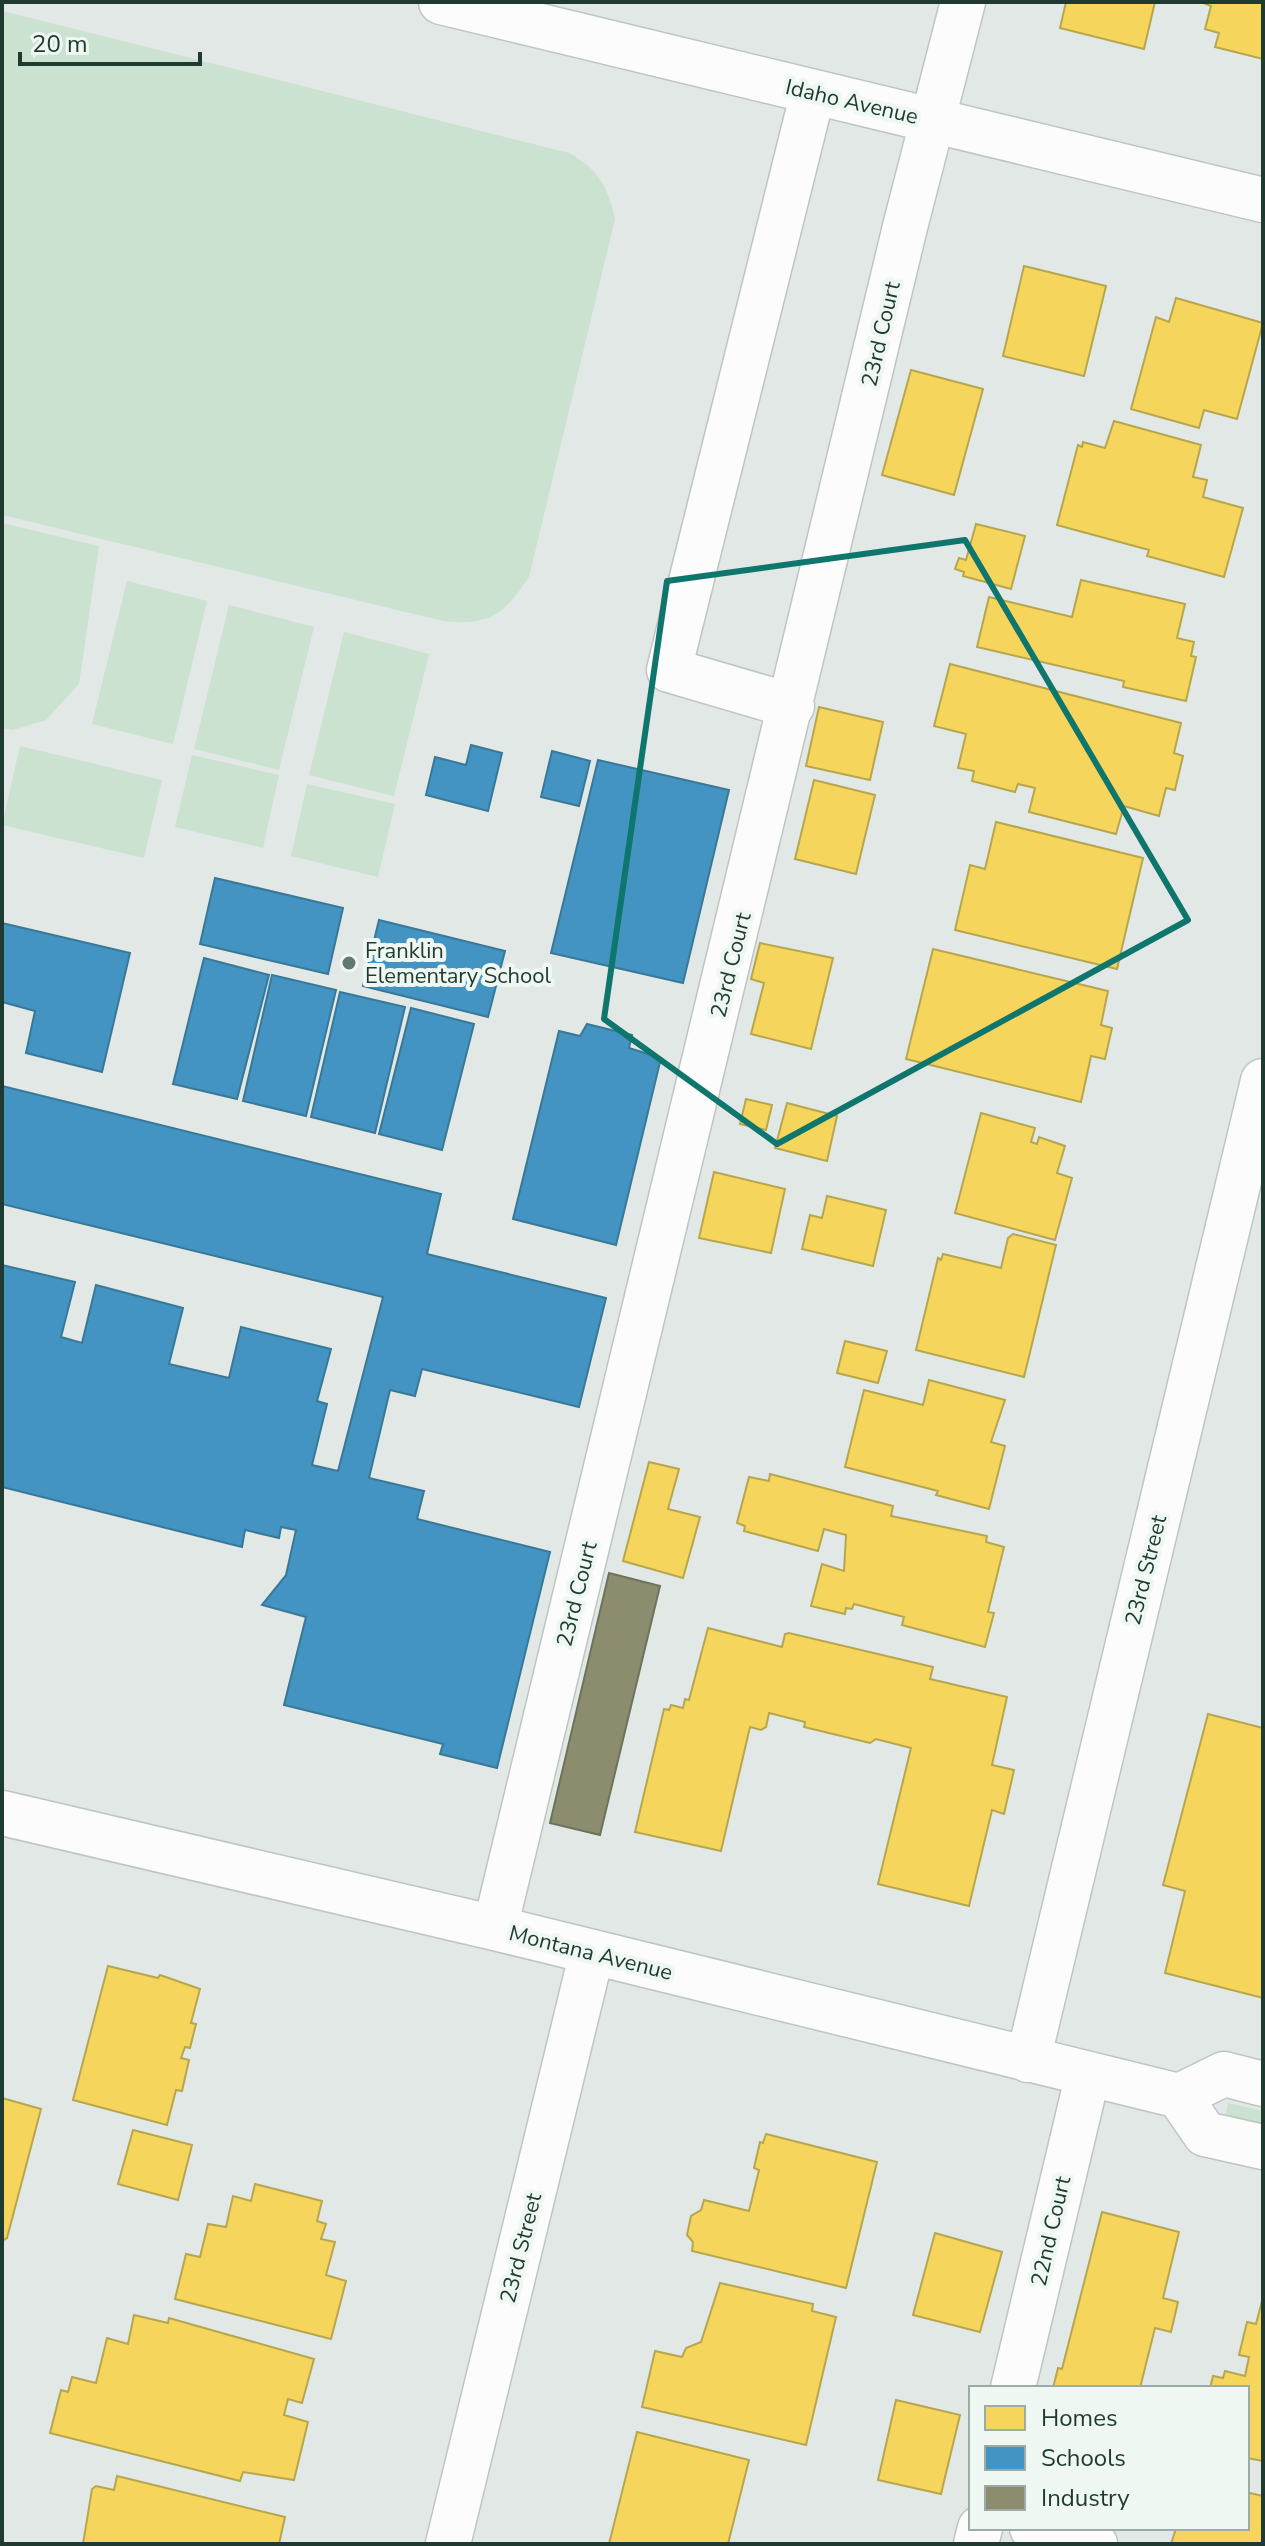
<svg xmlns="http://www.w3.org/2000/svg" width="1265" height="2546" font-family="'Nunito Sans',sans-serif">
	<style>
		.green { fill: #cae2cf }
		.homes { fill: #f6d55c; stroke: #b6a74f; stroke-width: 2 }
		.schools { fill: #4393c3; stroke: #387997; stroke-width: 2 }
		.industry { fill: #8c8c6e; stroke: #6b745c; stroke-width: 2 }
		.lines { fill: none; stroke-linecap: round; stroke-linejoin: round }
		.minor-casing { stroke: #bfc5c2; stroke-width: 47 }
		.minor { stroke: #fbfcfb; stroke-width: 44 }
		.marked { fill: none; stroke: #0f766e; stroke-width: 6; stroke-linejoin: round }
		.poi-dot { fill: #637870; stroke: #eff7f2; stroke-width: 3 }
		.labels { text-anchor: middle; stroke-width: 8; stroke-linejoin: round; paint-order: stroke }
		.street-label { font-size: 22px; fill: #1f3b31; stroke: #eff7f2 }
		.poi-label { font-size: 22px; fill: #1f3b31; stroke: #eff7f2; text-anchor: start }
	</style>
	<rect width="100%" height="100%" fill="#e2e8e5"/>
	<path class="green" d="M2,11L569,153C598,169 608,187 615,219L529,577C503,615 490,626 443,621L2,515Z
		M2,523L99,546L79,684L46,720L13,730L2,728Z
		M127,581L207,601L173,744L92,724Z
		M229,605L314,627L279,770L194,749Z
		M344,632L429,654L394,796L309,775Z
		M20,746L162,780L144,858L2,825Z
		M192,755L279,775L263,848L175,827Z
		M307,784L395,804L378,877L291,856Z
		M1228,2103L1263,2111V2134L1224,2124Z"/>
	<path class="homes" d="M1066,2H1155L1144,49L1060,28Z
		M1263,2V59L1215,47L1219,33L1205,29L1211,6L1201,2Z
		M1024,266L1106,286L1084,376L1003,356Z
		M1176,298L1263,323L1237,419L1204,410L1199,428L1131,409L1156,317L1169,322Z
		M911,370L983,389L954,495L882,475Z
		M1114,421L1201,445L1193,477L1207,480L1203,497L1243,508L1224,577L1147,556L1149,550L1057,525L1078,445L1082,447L1083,442L1105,448Z
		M976,524L1025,536L1011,589L963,576L964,572L955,569L959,558L966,560Z
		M1081,580L1185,604L1177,638L1194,642L1191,656L1196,657L1186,701L1123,687L1124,681L977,647L989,597L1072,617Z
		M950,664L1181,723L1174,753L1183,756L1175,790L1166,788L1159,816L1124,806L1116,834L1029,812L1035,788L1018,784L1015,792L972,781L974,771L958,768L966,734L934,726Z
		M819,707L883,722L870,780L806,766Z
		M814,780L875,795L856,874L795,859Z
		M996,822L1143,858L1117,969L955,930L970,865L985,869Z
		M760,943L833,958L811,1049L751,1034L764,983L751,979Z
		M933,949L1108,991L1101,1025L1112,1028L1105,1059L1091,1056L1081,1102L906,1059Z
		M746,1099L772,1105L766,1130L740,1124Z
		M787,1103L837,1116L827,1161L775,1148Z
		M981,1113L1035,1128L1031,1142L1037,1144L1039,1137L1065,1146L1057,1173L1072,1178L1055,1240L955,1213Z
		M714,1172L785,1189L771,1253L699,1238Z
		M827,1196L886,1210L873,1266L802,1249L810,1215L822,1218Z
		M1013,1234L1056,1245L1024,1377L916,1350L938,1258L941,1260L943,1254L1001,1268L1008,1238Z
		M845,1341L887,1351L878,1383L837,1373Z
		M929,1380L1005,1400L991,1442L1005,1446L989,1509L936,1495L938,1491L845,1467L864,1390L923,1405Z
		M649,1462L679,1469L668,1509L700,1517L683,1578L623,1561Z
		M770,1474L893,1506L891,1516L987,1536L986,1542L1004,1547L988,1612L994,1613L985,1647L902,1625L904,1617L854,1604L852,1609L846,1608L845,1614L811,1606L822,1564L844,1571L846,1535L824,1529L818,1551L744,1531L745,1526L737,1523L749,1477L769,1481Z
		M708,1628L782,1647L785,1634L789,1633L933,1667L930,1679L1007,1697L992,1765L1014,1770L1004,1814L992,1810L969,1906L878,1884L911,1748L876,1739L870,1743L804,1727L805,1722L769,1713L766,1727L761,1730L750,1727L721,1851L635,1832L664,1709L669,1710L671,1705L683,1708L685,1699L689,1700Z
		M1208,1714L1263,1728V1998L1165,1973L1185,1891L1163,1885Z
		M108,1966L158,1978L160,1975L200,1989L191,2023L196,2024L190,2048L185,2047L181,2058L189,2060L182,2091L176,2090L167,2125L73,2100Z
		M2,2098L41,2109L7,2238L2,2241Z
		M133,2130L192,2145L178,2200L118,2184Z
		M766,2134L877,2162L846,2288L692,2251L693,2242L687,2235L691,2216L701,2210L704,2200L749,2211L759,2170L754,2168L760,2142L763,2143Z
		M255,2184L322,2201L317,2221L326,2224L321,2239L335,2242L326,2275L346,2281L331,2339L175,2299L186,2254L200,2257L208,2224L226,2227L233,2196L251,2201Z
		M1102,2212L1179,2232L1163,2298L1178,2302L1171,2332L1155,2328L1140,2388H1053L1058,2368L1062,2369Z
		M935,2233L1002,2252L980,2332L913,2315Z
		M720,2283L813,2304L812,2311L836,2317L806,2445L642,2407L655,2351L682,2357L686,2348L701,2342Z
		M1263,2297V2461L1247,2458V2388H1210L1213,2376L1223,2378L1225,2371L1245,2376L1249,2357L1239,2355L1247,2322L1256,2324Z
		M134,2315L168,2323L169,2318L314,2359L302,2403L288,2399L284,2415L308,2422L294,2480L243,2472L240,2481L50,2433L61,2390L68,2392L72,2377L96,2383L107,2338L128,2344Z
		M896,2400L960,2415L941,2494L878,2480Z
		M637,2432L749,2460L728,2544H609Z
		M117,2476L285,2517L279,2544H83L92,2489L96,2486L114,2490Z
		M1250,2493L1263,2496V2544H1171L1176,2528H1247V2499Z"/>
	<path class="schools" d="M471,745L502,753L488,811L426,795L435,757L466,765Z
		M552,751L590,761L579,806L541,797Z
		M598,760L729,790L683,983L551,953Z
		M215,878L343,908L328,974L200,944Z
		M379,920L505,951L488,1017L363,986Z
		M2,923L130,953L102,1072L26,1053L35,1011L2,1002Z
		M204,958L269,975L237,1099L173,1084Z
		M272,975L336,990L306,1116L243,1101Z
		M340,992L405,1007L375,1133L311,1117Z
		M411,1008L474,1024L442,1150L379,1134Z
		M587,1024L632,1035L629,1048L661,1058L616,1245L513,1219L559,1031L580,1036Z
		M2,1086L441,1194L427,1254L606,1298L579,1407L422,1369L415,1396L390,1390L369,1478L424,1491L417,1519L550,1552L497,1768L440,1754L443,1744L284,1705L306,1617L262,1605L286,1575L296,1530L281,1527L279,1538L245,1530L242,1547L2,1487V1265L75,1282L61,1337L82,1343L96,1285L183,1308L169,1364L229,1378L241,1327L331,1349L317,1401L327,1404L312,1465L338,1471L383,1297L2,1204Z"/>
	<path class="industry" d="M609,1573L660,1586L600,1835L550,1823Z"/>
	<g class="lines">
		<defs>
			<path id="minor" d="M441,2L1263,200
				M792,706L669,670L813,92
				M2,1813L495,1928L1179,2096L1224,2074L1263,2084
				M495,1928L905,227L963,2
				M1028,2060L1263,1081
				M1179,2096L1205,2134L1263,2147
				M1013,2388L1088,2074
				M1032,2528L1095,2544
				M448,2544L592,1952
				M976,2544L980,2528"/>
		</defs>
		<use href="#minor" class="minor-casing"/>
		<use href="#minor" class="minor"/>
	</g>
	<path class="marked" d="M965,540L1188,920L777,1144L604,1019L667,581Z"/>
	<circle class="poi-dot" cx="349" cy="963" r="8"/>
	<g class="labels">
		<g class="street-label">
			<text transform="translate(852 101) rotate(13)" y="8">Idaho Avenue</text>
			<text transform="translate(880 334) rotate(-77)" y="8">23rd Court</text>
			<text transform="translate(730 965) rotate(-76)" y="8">23rd Court</text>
			<text transform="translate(1145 1570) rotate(-76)" y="8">23rd Street</text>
			<text transform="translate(576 1594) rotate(-76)" y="8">23rd Court</text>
			<text transform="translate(591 1952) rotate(14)" y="8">Montana Avenue</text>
			<text transform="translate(1050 2231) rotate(-77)" y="8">22nd Court</text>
			<text transform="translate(520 2248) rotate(-76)" y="8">23rd Street</text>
		</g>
		<g class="poi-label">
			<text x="365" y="958">Franklin<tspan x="365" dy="25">Elementary School</tspan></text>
		</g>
	</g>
	<rect width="1265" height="2546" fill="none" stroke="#1f3b31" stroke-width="8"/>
	<rect x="969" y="2386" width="280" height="144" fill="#eff7f2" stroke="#9caca5" stroke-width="2"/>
	<rect x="985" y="2406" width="40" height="24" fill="#f6d55c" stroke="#9caca5" stroke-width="2"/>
	<text x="1041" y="2426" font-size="24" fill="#1f3b31">Homes</text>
	<rect x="985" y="2446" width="40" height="24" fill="#4393c3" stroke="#9caca5" stroke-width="2"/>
	<text x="1041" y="2466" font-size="24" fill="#1f3b31">Schools</text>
	<rect x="985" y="2486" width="40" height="24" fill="#8c8c6e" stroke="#9caca5" stroke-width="2"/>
	<text x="1041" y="2506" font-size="24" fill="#1f3b31">Industry</text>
	<path d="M20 52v12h180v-12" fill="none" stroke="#1f3b31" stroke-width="4"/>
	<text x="32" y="52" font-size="24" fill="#1f3b31" stroke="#eff7f2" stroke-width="6" paint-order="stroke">20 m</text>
</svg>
